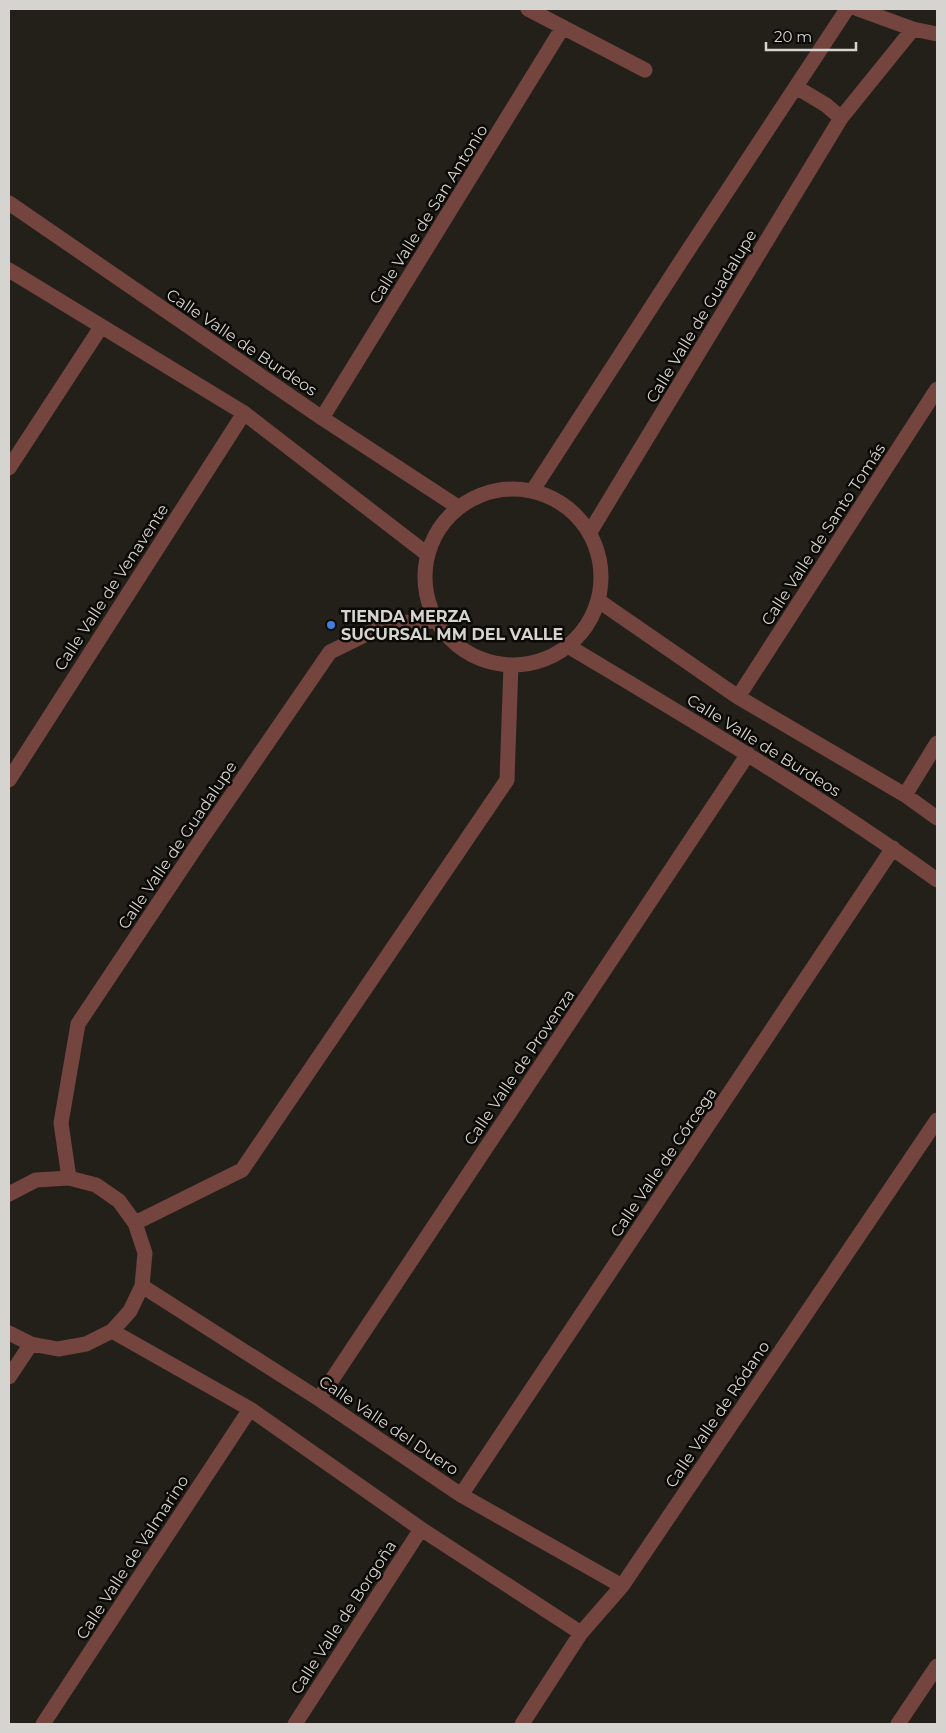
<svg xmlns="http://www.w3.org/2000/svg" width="946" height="1733" font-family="Montserrat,sans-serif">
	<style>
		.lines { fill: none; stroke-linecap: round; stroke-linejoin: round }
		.minor { stroke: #74443e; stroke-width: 15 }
		.shop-dot { fill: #3f7fe0; stroke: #0b0a07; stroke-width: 2 }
		.labels { text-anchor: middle; stroke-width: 5; stroke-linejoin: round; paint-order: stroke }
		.street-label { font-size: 16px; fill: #d6d4d0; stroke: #0b0a07 }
		.poi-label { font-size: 16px; font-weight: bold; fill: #d6d4d0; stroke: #0b0a07; text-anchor: start }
	</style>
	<rect width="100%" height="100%" fill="#23201a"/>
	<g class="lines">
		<path class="minor" d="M528,9L645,70
			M858,9L913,29L937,34
			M796,87L826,105L841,118
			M9,203L322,418L458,507
			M9,270L244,413L427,554
			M322,418L563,27
			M9,468L101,327
			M425 577a88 88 0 1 1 176 0a88 88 0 1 1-176 0Z
			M533,490L685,255L847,9
			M590,532L841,118L913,29
			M599,601L738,697L905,795L937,818
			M568,646C693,721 819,795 937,880
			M738,697L937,389
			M9,780L244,413
			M905,795L937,743
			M69,1178L61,1123L78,1024L200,841L330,652L389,623L436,621
			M9,1194L36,1180L69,1178L96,1185L119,1201L135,1223L145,1253L142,1286L130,1311L112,1331L86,1344L58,1349L31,1344L9,1333
			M135,1223L242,1170L507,780L511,665
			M142,1286L319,1399L461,1495L622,1586
			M112,1331L250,1409L421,1529L581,1633
			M9,1377L31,1344
			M319,1399L748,754
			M461,1495L893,848
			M43,1724L250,1409
			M295,1724L421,1529
			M522,1724L581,1633L622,1586L937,1120
			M898,1724L937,1666"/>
	</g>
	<circle class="shop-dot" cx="331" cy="625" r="5"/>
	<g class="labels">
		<g class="street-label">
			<text transform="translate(428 214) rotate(-58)" y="6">Calle Valle de San Antonio</text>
			<text transform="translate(701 316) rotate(-59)" y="6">Calle Valle de Guadalupe</text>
			<text transform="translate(242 342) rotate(34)" y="6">Calle Valle de Burdeos</text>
			<text transform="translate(823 534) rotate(-57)" y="6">Calle Valle de Santo Tomás</text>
			<text transform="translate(111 587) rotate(-57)" y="6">Calle Valle de Venavente</text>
			<text transform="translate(764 745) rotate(32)" y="6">Calle Valle de Burdeos</text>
			<text transform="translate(177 845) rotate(-56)" y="6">Calle Valle de Guadalupe</text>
			<text transform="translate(519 1067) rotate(-56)" y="6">Calle Valle de Provenza</text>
			<text transform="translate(663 1162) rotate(-56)" y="6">Calle Valle de Córcega</text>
			<text transform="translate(717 1414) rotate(-56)" y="6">Calle Valle de Ródano</text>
			<text transform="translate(389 1425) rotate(34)" y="6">Calle Valle del Duero</text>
			<text transform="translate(132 1557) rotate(-57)" y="6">Calle Valle de Valmarino</text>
			<text transform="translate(343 1617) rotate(-57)" y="6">Calle Valle de Borgoña</text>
		</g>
		<g class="poi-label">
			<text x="341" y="622">TIENDA MERZA<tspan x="341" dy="18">SUCURSAL MM DEL VALLE</tspan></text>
		</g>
	</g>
	<rect width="946" height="1733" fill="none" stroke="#d6d4d0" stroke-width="20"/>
	<path d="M766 42v8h90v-8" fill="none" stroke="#d6d4d0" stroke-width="2.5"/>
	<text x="774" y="42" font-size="15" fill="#d6d4d0" stroke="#0b0a07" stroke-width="4" paint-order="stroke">20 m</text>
</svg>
